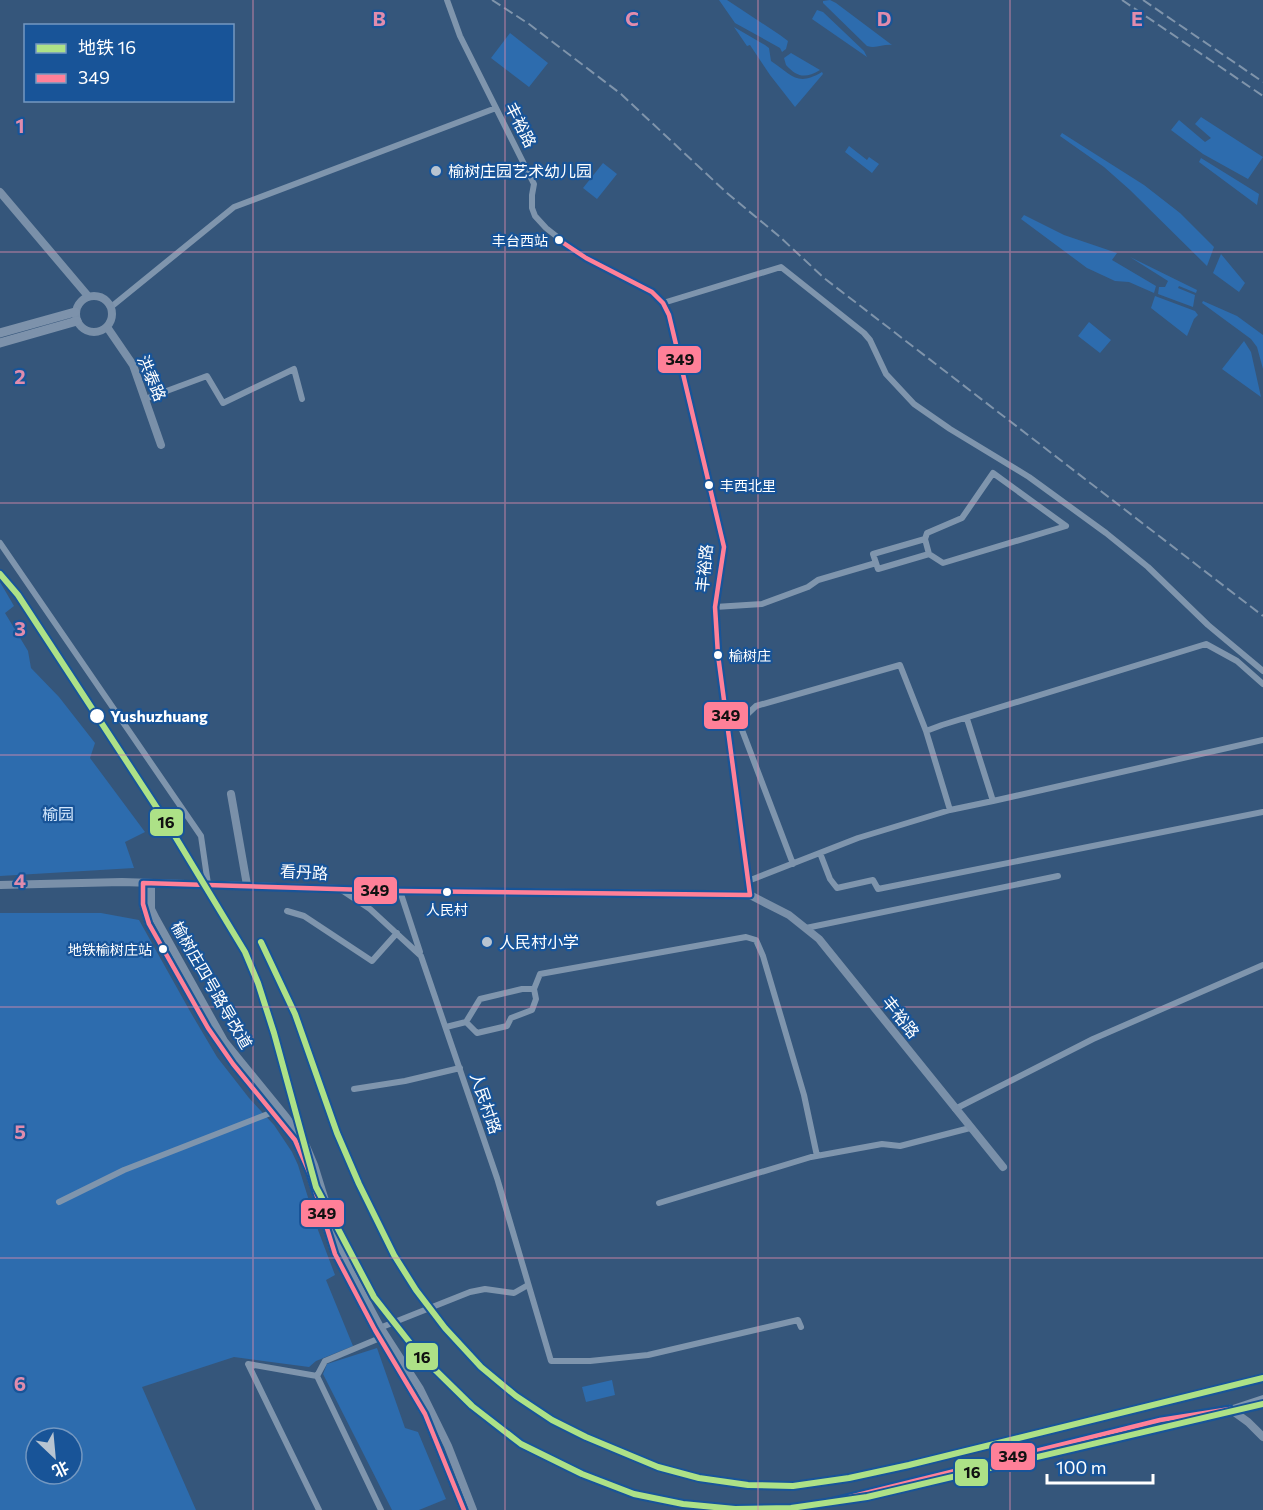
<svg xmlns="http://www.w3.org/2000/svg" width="1263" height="1510" font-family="Commissioner,'Noto Sans SC',sans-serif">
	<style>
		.green { fill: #2d6cae; fill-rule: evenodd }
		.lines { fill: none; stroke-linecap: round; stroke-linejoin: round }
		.street { stroke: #7f95ad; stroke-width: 6 }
		.secondary { stroke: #7a90a9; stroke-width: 8 }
		.primary { stroke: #7d92ab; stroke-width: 9 }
		.rail { stroke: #7f94ab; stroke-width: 2; stroke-dasharray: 10 4.5; stroke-linecap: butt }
		.bus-1-casing { stroke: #185498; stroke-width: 9 }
		.bus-1 { stroke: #ff8098; stroke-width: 4.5 }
		.metro-1-casing { stroke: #185498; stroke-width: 10 }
		.metro-1 { stroke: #ade187; stroke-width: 6 }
		.grid { fill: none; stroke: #e08cad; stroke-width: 1.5; stroke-opacity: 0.55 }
		.poi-dot { fill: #b8c4d1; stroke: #185498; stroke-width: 2 }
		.bus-dot { fill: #fff; stroke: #185498; stroke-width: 2 }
		.labels { text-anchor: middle; stroke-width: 4.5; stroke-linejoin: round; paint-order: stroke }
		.bus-label { font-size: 14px; fill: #fff; stroke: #185498; text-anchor: end }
		.street-label { font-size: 16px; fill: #fff; stroke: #185498 }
		.poi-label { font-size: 16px; fill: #fff; stroke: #185498; text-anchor: start }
		.stop-label { font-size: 16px; font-weight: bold; fill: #fff; stroke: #185498; text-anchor: start }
		.park-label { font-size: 16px; fill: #d3e7fc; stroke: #185498 }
		.grid-label { font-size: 20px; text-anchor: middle; font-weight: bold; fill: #e08cad; stroke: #185498; stroke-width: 4.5; stroke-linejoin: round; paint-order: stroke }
		.line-badge { stroke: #185498; stroke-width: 2 }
		.pale-badge-label { font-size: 16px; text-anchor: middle; font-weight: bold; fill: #111 }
	</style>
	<rect width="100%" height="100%" fill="#35567b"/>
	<path class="green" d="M719,0H727L780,35L788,41L786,49L782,52L780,48L735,23Z
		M830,0L836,3L892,45C883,44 876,49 867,46L823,3V1Z
		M817,10L823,12L864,51L867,57L812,19Z
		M734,27L765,45L769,48L771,61C792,75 797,87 822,72L823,74L795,107L770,75L750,45L747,46Z
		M510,33L548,63L529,87L491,58Z
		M791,53L820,70C805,79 797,77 786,65L784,58Z
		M1201,117L1263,157L1248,179L1203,154L1171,130L1179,120L1205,142L1211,138L1195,124Z
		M1062,133L1144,185L1180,213L1214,247L1207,266L1130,190L1104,167L1060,136Z
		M849,146L867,160L869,157L879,164L872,173L845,152Z
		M1201,158L1259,194L1257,205L1199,162Z
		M603,163L617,174L597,199L583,188Z
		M1024,215L1064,235L1117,253L1112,260L1156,286L1154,293L1129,282L1115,281L1087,268L1021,219Z
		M1221,254L1245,283L1239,292L1213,273Z
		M1130,257L1197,290L1196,293L1179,286L1178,288L1195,295L1193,307L1158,294L1159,287H1165L1168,281Z
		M1155,296L1195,311L1198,315L1194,319L1187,336L1151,308Z
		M1203,301L1237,316L1263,335V369L1257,347L1251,339L1202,303Z
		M1089,322L1111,340L1100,353L1078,336Z
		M1244,341L1251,352L1261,397L1222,369Z
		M0,582L14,606L5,613L28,651L31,668L59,697L95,743L90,758L145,832L125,842L134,868L0,876Z
		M0,913H101L139,920L191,1013L217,1057L249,1098L274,1125L292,1152L298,1165L318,1230L335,1275L326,1280L353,1346L316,1361L309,1367L234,1357L142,1387L196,1510H0ZM36,1438H72V1474H36Z
		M377,1348L405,1428L418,1432L446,1499L419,1510H392L323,1374L327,1364Z
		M612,1380L615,1395L586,1402L582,1387Z"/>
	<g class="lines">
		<path class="street" d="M447,0L460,36L534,184L532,195V208L535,216L546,228L575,251L652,292L663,303L669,315L723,540L724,547L715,607L718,655L750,895
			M663,303L781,267L864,333L870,340L886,374L914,404L950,429L1029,477L1106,533L1148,567L1208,625L1263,671
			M111,307L234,207L496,108
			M145,399L207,376L223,403L294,369L302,399
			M925,539L927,533L962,518L993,473L1066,526L943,563L929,554
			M0,543L201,836L208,884
			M715,607L762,604L808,587L818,580L876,563L878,569L929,554L925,539L873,554L876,563
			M926,731L942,725L1206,644L1237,661L1263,684
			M993,801L1263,740
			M950,810L993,801L967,719
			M820,853L830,879L837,888L873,880L878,889L1263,812
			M748,881L858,838L950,810L926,731L900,665L756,706L739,722L793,864
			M340,889L370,909L421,956L497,1178L551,1361H590L648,1355L798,1320L801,1327
			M400,891L420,952
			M287,911L304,916L372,961L397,933
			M806,928L1058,876
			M466,1022L477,1033L507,1026L511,1018L532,1010L536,999L534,989
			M446,1027L466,1022L480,999L522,989H534L540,974L746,937L756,940L763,956L804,1095L817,1156
			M354,1089L405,1081L460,1068
			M955,1109L1093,1039L1263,965
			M59,1202L124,1170L273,1112
			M659,1203L811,1157L882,1144L900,1146L970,1128
			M377,1329L470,1292L485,1289L514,1293L528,1285
			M317,1376L248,1364L319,1510
			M317,1376L381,1510
			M317,1376L325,1361L380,1338
			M797,1510L1160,1420L1230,1409L1263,1398"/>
		<path class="secondary" d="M0,192L88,296
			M76 314a18 18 0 1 1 36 0a18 18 0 1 1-36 0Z
			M107,327L133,365L161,445
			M231,794L247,885
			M143,883V904L149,924L208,1028L233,1064L295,1140L310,1174L335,1254L375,1330L425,1414L464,1510
			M151,884V909L156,919L224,1041L286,1117L306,1146L314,1165L335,1233L349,1269L380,1327L420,1389L448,1446L473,1510
			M0,885L122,882L400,891L750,895L789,915L819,939L1003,1167
			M1230,1409L1248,1422L1263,1437"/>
		<path class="primary" d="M0,333L75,312
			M0,343L77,321"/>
		<path class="rail" d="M492,0L529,24L621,94L727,193L780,237L824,278L1263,616
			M1122,0L1263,96
			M1143,0L1263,82"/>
		<defs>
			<path id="bus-1" d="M559,240L586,258L652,292L663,303L669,315L724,547L715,607L718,655L750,895
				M464,1510L425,1414L375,1330L335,1254L310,1174L295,1140L233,1064L208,1028L149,924L143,904V883L400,891L750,895
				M797,1510L1160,1420L1230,1409"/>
		</defs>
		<use href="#bus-1" class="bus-1-casing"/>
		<use href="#bus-1" class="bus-1"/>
		<defs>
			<path id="metro-1" d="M0,574L18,595L170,828L245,952L258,983L274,1033L316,1187L374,1297L418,1353L472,1406L521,1444L582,1474L634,1494L683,1504L735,1509L791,1508L867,1497L1263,1404
				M261,942L295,1014L337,1133L359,1184L394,1255L416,1290L445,1328L481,1367L516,1396L552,1420L586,1437L658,1467L699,1478L748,1485L793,1486L849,1478L909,1465L1263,1378"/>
		</defs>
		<use href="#metro-1" class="metro-1-casing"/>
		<use href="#metro-1" class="metro-1"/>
	</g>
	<path class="grid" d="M253,0V1510M505,0V1510M758,0V1510M1010,0V1510M0,252H1263M0,503H1263M0,755H1263M0,1007H1263M0,1258H1263"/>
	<g class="poi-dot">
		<circle cx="436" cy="171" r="6"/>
		<circle cx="487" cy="942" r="6"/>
	</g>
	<g class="bus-dot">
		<circle cx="559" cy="240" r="5"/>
		<circle cx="709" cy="485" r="5"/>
		<circle cx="718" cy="655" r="5"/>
		<circle cx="97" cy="716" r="8"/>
		<circle cx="447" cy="892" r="5"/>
		<circle cx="163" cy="949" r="5"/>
	</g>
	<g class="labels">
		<g class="bus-label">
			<text x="548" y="246">丰台西站</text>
			<text x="720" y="491" text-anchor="start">丰西北里</text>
			<text x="729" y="661" text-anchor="start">榆树庄</text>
			<text x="447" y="915" text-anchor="middle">人民村</text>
			<text x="152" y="955">地铁榆树庄站</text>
		</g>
		<g class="street-label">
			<text transform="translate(521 125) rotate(63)" y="6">丰裕路</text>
			<text transform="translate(152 378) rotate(67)" y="6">洪泰路</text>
			<text transform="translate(704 568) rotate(-84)" y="6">丰裕路</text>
			<text transform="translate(304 872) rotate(3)" y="6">看丹路</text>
			<text transform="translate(212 985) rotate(60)" y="6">榆树庄四号路导改道</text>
			<text transform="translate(901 1017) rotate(52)" y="6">丰裕路</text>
			<text transform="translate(486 1103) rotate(71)" y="6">人民村路</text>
		</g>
		<g class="poi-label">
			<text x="448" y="177">榆树庄园艺术幼儿园</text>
			<text x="499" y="948">人民村小学</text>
		</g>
		<g class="stop-label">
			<text x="110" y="722">Yushuzhuang</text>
		</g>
		<g class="park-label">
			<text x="58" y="820">榆园</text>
		</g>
	</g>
	<g class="grid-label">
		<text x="379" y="26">B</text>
		<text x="632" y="26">C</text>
		<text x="884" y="26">D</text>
		<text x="1137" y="26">E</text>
		<text x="20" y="133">1</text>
		<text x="20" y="384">2</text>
		<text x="20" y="636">3</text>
		<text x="20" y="888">4</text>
		<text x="20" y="1139">5</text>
		<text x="20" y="1391">6</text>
	</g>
	<g class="line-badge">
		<rect x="657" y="345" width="45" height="29" rx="6" fill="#ff8098"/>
		<rect x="703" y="701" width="46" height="29" rx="6" fill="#ff8098"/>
		<rect x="149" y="808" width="35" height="29" rx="6" fill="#ade187"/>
		<rect x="353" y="876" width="45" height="29" rx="6" fill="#ff8098"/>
		<rect x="300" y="1199" width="45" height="29" rx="6" fill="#ff8098"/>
		<rect x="405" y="1342" width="34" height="29" rx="6" fill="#ade187"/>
		<rect x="990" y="1442" width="46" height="29" rx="6" fill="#ff8098"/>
		<rect x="954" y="1458" width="35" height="29" rx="6" fill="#ade187"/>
	</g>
	<g class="pale-badge-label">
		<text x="680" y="365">349</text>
		<text x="726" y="721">349</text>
		<text x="166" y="828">16</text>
		<text x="375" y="896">349</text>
		<text x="322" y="1219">349</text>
		<text x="422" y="1363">16</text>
		<text x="1013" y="1462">349</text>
		<text x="972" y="1478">16</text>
	</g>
	<rect x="24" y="24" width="210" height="78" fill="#185498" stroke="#7498c1" stroke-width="1.5"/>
	<rect x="36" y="44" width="30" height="9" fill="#ade187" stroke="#7498c1" stroke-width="1.5"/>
	<text x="78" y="54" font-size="18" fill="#ffffff">地铁 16</text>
	<rect x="36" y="74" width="30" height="9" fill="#ff8098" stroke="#7498c1" stroke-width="1.5"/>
	<text x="78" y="84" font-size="18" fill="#ffffff">349</text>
	<g transform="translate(54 1456) rotate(154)"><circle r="28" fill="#185498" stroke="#7498c1" stroke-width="1.5"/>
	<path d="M0-4.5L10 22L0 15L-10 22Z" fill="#b8c4d1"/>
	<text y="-9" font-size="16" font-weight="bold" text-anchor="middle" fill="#ffffff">北</text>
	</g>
	<path d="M1047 1474v9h106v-9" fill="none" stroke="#ffffff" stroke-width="3"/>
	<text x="1056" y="1474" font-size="18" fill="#ffffff" stroke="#185498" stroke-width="4.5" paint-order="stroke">100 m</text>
</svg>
